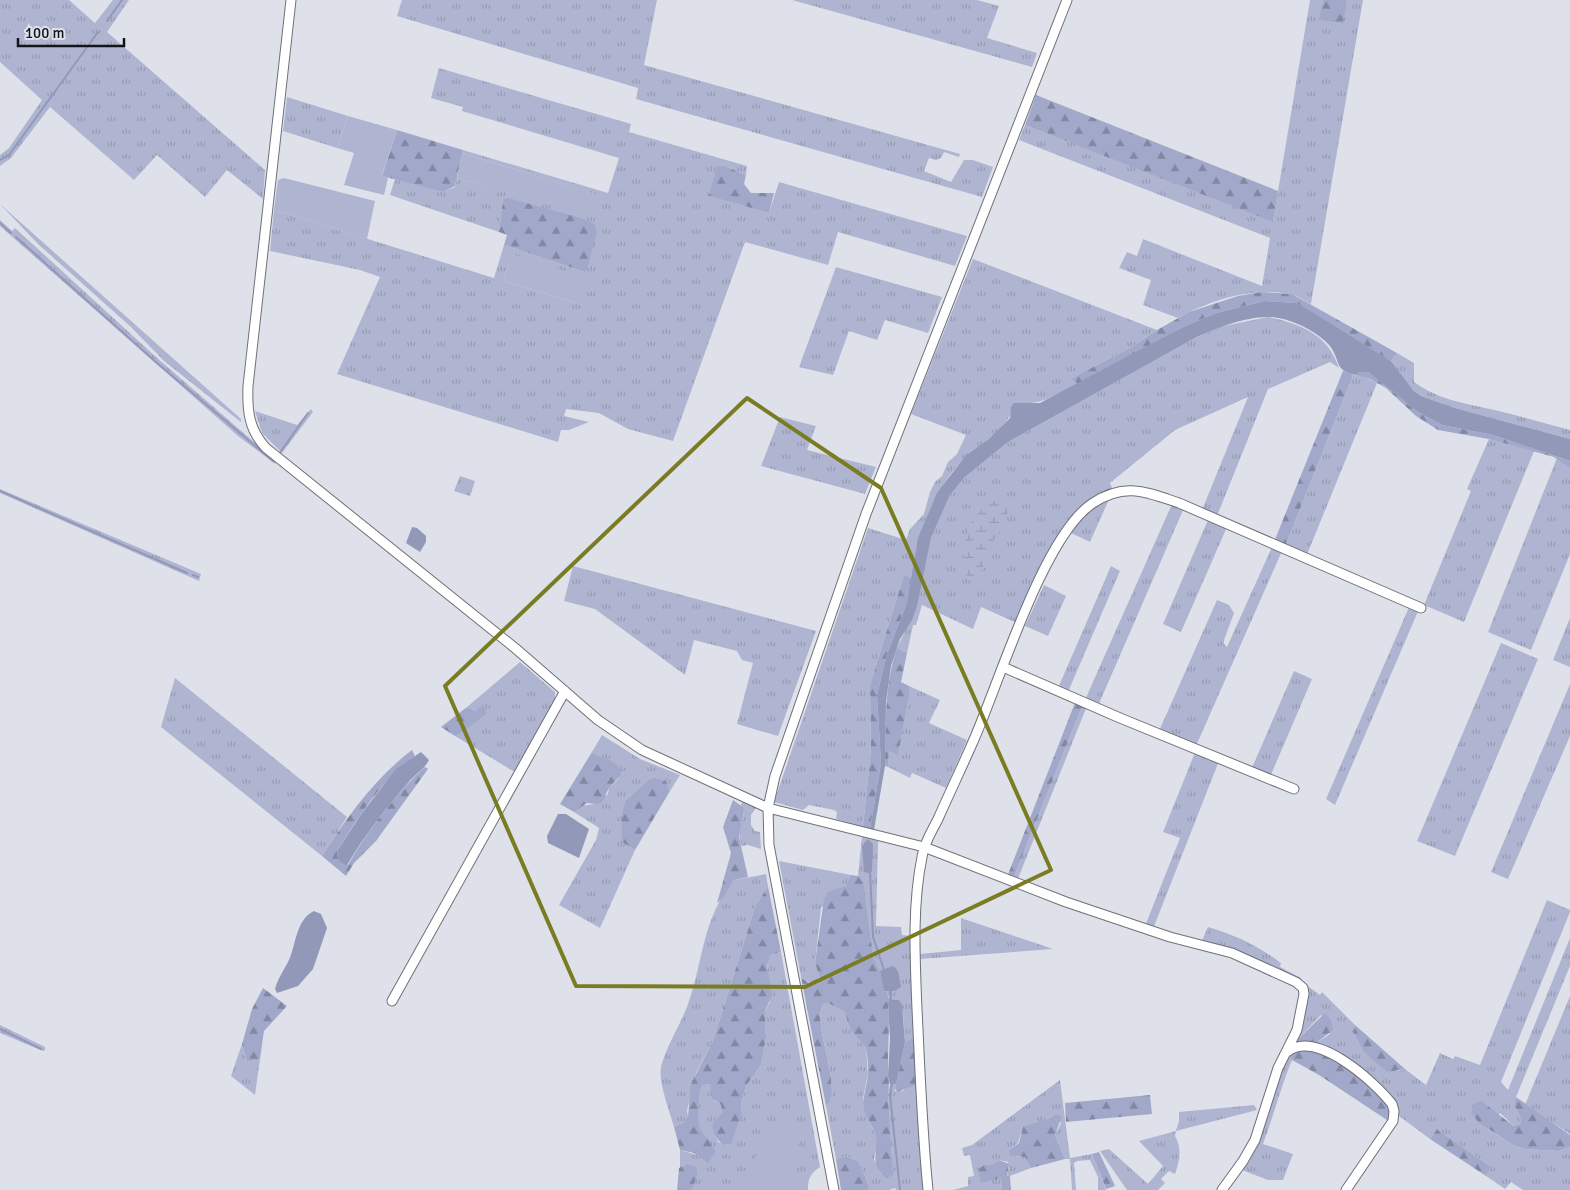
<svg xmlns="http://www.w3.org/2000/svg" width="1570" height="1190" font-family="Signika,sans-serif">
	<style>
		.grass { fill: url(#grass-tufts); fill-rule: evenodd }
		.forest { fill: url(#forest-firs) }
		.wetland { fill: url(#wetland-marsh) }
		.pitch { fill: #afb5d1 }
		.water { fill: #9198b8 }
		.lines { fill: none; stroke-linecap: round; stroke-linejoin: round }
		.stream { stroke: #9198b8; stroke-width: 2 }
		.minor-casing { stroke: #6f7078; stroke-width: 11 }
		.minor { stroke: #fff; stroke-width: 9 }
		.marked { fill: none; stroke: #7a7c24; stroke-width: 4; stroke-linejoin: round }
	</style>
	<defs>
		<pattern id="grass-tufts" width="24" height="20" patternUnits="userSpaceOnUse" patternTransform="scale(1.25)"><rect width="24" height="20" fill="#afb5d1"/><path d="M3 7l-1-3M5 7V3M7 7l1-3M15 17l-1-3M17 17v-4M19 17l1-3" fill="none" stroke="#969bb3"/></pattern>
		<pattern id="forest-firs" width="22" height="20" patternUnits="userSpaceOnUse" patternTransform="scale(1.25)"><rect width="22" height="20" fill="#a1a8c9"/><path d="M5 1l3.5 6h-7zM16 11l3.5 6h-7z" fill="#8288a2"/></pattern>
		<pattern id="wetland-marsh" width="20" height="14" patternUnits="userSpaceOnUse" patternTransform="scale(1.25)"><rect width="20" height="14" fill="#afb5d1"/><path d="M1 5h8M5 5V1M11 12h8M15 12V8" fill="none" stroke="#969bb3"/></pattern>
	</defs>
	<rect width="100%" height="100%" fill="#dfe1ea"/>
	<path class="grass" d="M0,0H69L95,23L113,0H129L107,32L265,170L263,199L227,170L205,197L157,155L134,180L50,107L11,158L0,166V155L9,148L42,100L0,62Z
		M402,0H657L644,65L960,154L959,157L944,152L941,158L936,160L929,158L924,171L951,182L964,160H973L993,167L982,197L636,99L638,88L397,16Z
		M792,0H977L999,6L987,38L1037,53L1032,67Z
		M1310,0H1323L1320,20L1342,24L1347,0H1363L1311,304C1304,301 1297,295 1290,294C1252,287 1211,300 1178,318L1143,305L1151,280L1119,268L1127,252L1137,256L1143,239L1262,286L1270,238L1019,140L1025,125L1273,221Z
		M439,68L631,124L629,132L747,166L746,175L725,166L710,196L769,213L779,182L967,236L955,266L838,232L828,265L745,242L673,441L628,429L599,413L566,409L564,416L589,422L569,430H561L558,442L337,374L380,277L360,270L270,251L274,210L494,278L504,245L585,272L503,199L499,232L390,195L395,179L443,192L455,187L457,178L598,218L604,197L462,153L463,150L608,193L619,158L462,111L463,107L431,98ZM512,255L583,305L503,281Z
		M287,97L348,116L337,148L283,131Z
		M0,204L241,419V422L164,361L131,327L38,244Z
		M0,220L12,231L15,228L156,357L276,461L275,464L238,436L0,226Z
		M973,259L1157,330L1130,348L1070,379L1078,384C1058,394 1040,406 1017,403C1010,417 1002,429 989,439C982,446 971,449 965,457C931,494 920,530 912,578L904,575L870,685L871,749L863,827L836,819L837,812L834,810L809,805L803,810L774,802L868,528L906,540L910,529L924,514L930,492L935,482L942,476L948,462L957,454L966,435L911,414Z
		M836,267L942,297L928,333L885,320L877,340L849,331L833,375L799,367Z
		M1268,317C1300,323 1329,335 1339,368L1330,362L1268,389L1217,516L1202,510L1248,397L1175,430L1110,483L1112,488L1095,498L1078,512L1017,623L981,607L973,629L922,605L916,625H913L907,653L897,648L918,603L931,538L950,495L965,477L1008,442L1195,338L1219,327Z
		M1397,353L1414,363V382C1437,399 1463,403 1490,409C1517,415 1543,423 1570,430V439L1455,408L1421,396L1414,391L1391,361Z
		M1353,375L1363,376L1377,383L1306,557L1285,547Z
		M311,409L313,412L282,453L262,433L255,411L297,425Z
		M780,417L816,426L807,450L876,467L865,494L761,466Z
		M1489,439L1534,451L1464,622L1424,605L1471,491L1467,489Z
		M1557,458L1570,468V554L1531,650L1488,632Z
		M460,476L475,481L470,496L454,491Z
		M0,489L201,574L199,581L0,493Z
		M1111,495L1090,542L1069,532L1080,517Z
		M1172,504L1184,508L1098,706L1085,700Z
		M1208,520L1227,527L1181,632L1163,624Z
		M1272,547L1282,551L1196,746L1159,731L1217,600L1229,605L1234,613L1224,640V644L1227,647Z
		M573,566L816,631L778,736L737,724L753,663L742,660L737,651L694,640L685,675L595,609L564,601Z
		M1111,566L1120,571L1068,692L1058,688Z
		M1044,585L1066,596L1048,636L1025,626Z
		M1410,605L1419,609L1335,805L1326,799Z
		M1570,618V667L1553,660Z
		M1501,643L1538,659L1455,856L1417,841Z
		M520,662L555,692V701L518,774L455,736L486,715V708L481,706L475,711L467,707Z
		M1294,671L1312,679L1270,777L1251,770Z
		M175,678L347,817L322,856L161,727Z
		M1570,684V736L1508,879L1491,872Z
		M909,686L940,700L929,723L967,740L946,788L912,773L910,778L888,767L889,751L898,754L909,697Z
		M1083,704L1087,706L1017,881L1013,879Z
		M602,735L640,759L680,775L670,791L666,781L648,780L625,801L622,813V842L635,850L600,928L559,905L596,840L599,828L574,812L581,806L594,804L608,794L609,788L619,778L602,759L592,752Z
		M1196,750L1219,761L1153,929L1145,926L1180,838L1163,832Z
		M742,802L756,808L751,815V825L755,831L760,832L761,849L748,845L742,846C736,834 743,823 744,811L741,805Z
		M862,837L878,841L876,926L901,927L902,935L911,936L917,1040L905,1042L903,1014L899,1000L889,999L888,993L884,991L880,971L873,956L858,876Z
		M779,861L851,875L848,884L821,908L815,963L820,979L819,983C811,987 808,981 801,977Z
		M766,874L768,886L755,907L713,1041L696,1073L687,1111L688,1116L684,1122L674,1127C670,1112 658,1082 661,1067C666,1047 679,1027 687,1007C704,961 701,920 734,880Z
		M1547,900L1570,910V912L1501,1082L1508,1090L1570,938V966L1516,1097L1514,1105L1521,1118L1520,1124L1514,1126L1500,1113L1488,1129L1513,1145L1524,1149L1559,1151L1570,1147V1190H1523L1511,1182L1505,1189L1486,1176L1491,1167L1437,1129L1430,1139L1399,1116L1396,1108L1328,1049L1316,1043L1330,1034L1321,1015L1297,1040V1035L1309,987L1320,995L1322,992L1355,1025L1353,1032L1363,1051L1397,1071L1405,1069L1426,1085L1440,1053L1453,1059L1455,1056L1480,1065Z
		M961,918L1053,949L920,959V954L961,950Z
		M1208,927C1236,935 1258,946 1281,963L1280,967L1301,978V982L1201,943Z
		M781,952L820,1167C810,1174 808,1178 808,1190H692L698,1171L684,1165L680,1168V1150L697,1155L714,1149C699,1128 697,1132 699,1105C700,1097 699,1091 703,1085L710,1084L715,1101L721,1105L722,1113L712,1123L718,1142L727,1145L742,1113L741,1104L746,1086L761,1065L766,1038L765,1011L770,1002L767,960L770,955Z
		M1570,996V1134L1525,1105Z
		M828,1003L845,1012C850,1034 853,1032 866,1048L868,1074L863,1098L869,1121L876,1136L877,1145L874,1159L881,1174L892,1160L888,1095L890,1085L896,1084L895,1091H903L906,1087L918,1084L925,1190H896L895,1188L889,1190H868V1184L859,1162L846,1156L836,1159L826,1106C845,1090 811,1025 823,1004Z
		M0,1025L45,1047V1050L43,1051L0,1033Z
		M242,1044L247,1062L260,1059L255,1095L231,1076Z
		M1289,1054L1292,1060C1280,1089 1274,1115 1263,1144L1293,1154L1283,1180H1268L1242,1170L1253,1152L1284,1061Z
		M1060,1080L1070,1158L1092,1154L1106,1190H1098V1177L1090,1160L1077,1161L1074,1163L1076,1190H1072L1070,1159H1065L1055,1135L1061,1123L1055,1114L1050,1118L1023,1126L1018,1143L1009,1150L1017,1157H1026L1031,1168L1007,1177L1009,1167L1008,1162L999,1160L992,1165L980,1166L1001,1178L1002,1190H953L968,1186V1177L974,1176L970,1155L964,1156L962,1148L972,1145Z
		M1254,1105L1257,1110L1176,1131L1175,1136C1182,1148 1180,1160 1175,1174L1169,1171L1161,1179L1165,1183L1158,1190H1127L1100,1151L1109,1149L1148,1184L1163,1166L1139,1141L1176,1131L1179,1121V1112Z"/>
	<path class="forest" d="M1323,0H1347L1343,24L1319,20Z
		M1036,95L1278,191L1273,222L1025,125Z
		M397,130L463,150L455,186L443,192L382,176Z
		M717,166H725L746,175L744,184L751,193H774L769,213L709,196Z
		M508,198L581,218L594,224L597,232L587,270L585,272L504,245L507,235L499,232L503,199Z
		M1261,292L1292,294L1397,353L1391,361L1296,303L1265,301L1216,313L1181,328L1078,384L1070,379L1130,348L1157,330L1189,312L1238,296Z
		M1343,371L1353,375L1285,547L1274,542Z
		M1360,372H1368L1418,412L1442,425L1493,435L1570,461V468L1554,457L1489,439L1438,430L1416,416L1386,388L1370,379L1356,375Z
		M904,575L912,578L907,603L887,654L877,695L881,763L870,829L863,827L871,749L870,685Z
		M897,648L907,653L901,682L909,686V697L898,755L889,751L888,767L885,766C886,726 884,686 897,648Z
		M1076,700L1083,704L1013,879L1007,877Z
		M481,706L486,708V715L459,734L455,736L441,727L467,707L475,711Z
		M412,750L415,756C381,780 359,817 337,851V856L348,865C366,833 398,791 425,767L428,769L376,841L354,863L346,876L322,856C347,817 375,778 412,750Z
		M592,752C602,761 620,758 621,774C618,779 614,782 610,787C601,799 609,806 587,803L574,812L560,804Z
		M654,778L666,781L670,791L635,850L622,842V813L625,801L648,780Z
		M733,800L743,807L744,811L739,837L748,877L734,880L723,898L717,903L731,853L723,827Z
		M851,875L858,876L863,882L873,956L880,971L884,991L887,992L889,999L888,1003C890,1025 888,1042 888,1063C888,1075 890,1084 888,1095L893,1175L887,1178C869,1166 878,1154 876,1137C874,1127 866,1119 864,1109C862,1097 867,1086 868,1075C869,1066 867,1056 866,1048C853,1032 850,1034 845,1012L828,1003L823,1004C811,1025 845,1091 826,1106L801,977L811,985L819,983L820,979L815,963L824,899L830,891L846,886Z
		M768,886L781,952L770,955L767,965L772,996L765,1011L766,1038L761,1065L746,1086L741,1104L742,1113L731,1144L724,1145C716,1140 713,1132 712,1123L722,1113L721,1105L712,1098L710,1084L703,1085C699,1090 700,1097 699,1104C697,1138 702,1126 716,1152L708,1163L694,1153L680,1150L674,1127L684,1122L688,1116L691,1084L713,1041L755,907Z
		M263,988L287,1006L264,1031L260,1059L247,1062L242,1044L252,1009Z
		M1325,1013L1331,1020L1333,1030L1316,1043H1299L1297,1040Z
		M1355,1025L1405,1069L1387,1072L1363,1051L1353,1032Z
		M911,1039L917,1040L918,1084L897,1092L895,1088L905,1042Z
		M1296,1049L1321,1050L1354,1072L1390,1106V1122L1319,1075L1292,1060L1289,1054Z
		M1150,1095L1152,1114L1066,1122L1065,1103Z
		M1516,1097L1570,1135V1147L1559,1151L1524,1149L1513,1145L1478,1122L1471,1112L1474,1104L1481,1101L1514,1126L1520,1124L1521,1118L1514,1105Z
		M1055,1114L1062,1116L1055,1135L1065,1159L1031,1168L1025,1157L1010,1156L1009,1150L1019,1143L1023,1126L1050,1118Z
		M1437,1129L1491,1167L1486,1176L1430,1139Z
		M1099,1152L1115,1186L1106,1189L1092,1154Z
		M846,1156L859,1162L868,1184V1190H841L836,1159Z
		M999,1160L1009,1164L1007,1176H1010L1011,1190H1002L1001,1178L981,1183L978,1169L984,1165H992Z
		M687,1164L695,1167L698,1172L693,1188L692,1190H677L679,1168Z"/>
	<path class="wetland" d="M1000,498H1004L1009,509L999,533L986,550L980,577L971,581C956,569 965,531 975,517C980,510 992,502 1000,498Z"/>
	<path class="pitch" d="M348,116L397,130L382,175L388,178L384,195L344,185L354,153L337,148Z
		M462,153L605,197L598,219L457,178Z
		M284,178L375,201L367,239L274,210L278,180Z
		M512,254L590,279L583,305L503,281Z
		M764,1120L801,1126L790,1190H749Z"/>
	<path class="water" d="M1265,301L1296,303L1312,312L1391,361L1414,391L1421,396L1455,408L1570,439V461L1493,435L1442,425L1418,412L1368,372H1360L1356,375C1334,371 1341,361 1330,346C1317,331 1289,317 1268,317C1245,317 1216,328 1195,338L1008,442L965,477L950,495L931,538L918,603L912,620L900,639L891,666L886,702L885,766L874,830L870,829L881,763L877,695L887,654L907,603L918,538L937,493L966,455L989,439L1010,418L1011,407L1014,403H1040L1181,328L1216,313Z
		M412,527L417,528L426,536V542L420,552L406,543Z
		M421,752L429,760C424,770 415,774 408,783C386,808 364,836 347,865C339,863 337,859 337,851L362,813L396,769Z
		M558,814H566L589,829L579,858L548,843L547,836Z
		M868,839L873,844L872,871L868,873L864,872L862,846Z
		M314,911L321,914L327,928L313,969L298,986L277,993L275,989C278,978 284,970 289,960C296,945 296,919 314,911Z
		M893,966L898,971L901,987L895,991H884L880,971Z
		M889,999L899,1000L902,1005L905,1042L896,1084L890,1085L888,1076L890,1039L888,1003Z"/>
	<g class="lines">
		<path class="stream" d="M107,21L122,0
			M0,160L9,155L98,32
			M0,223L11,233
			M16,237L157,363L273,461
			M279,454L308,413
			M0,491L187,573
			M193,575L198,577
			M870,871L873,937L884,970
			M890,991L891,1001
			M0,1029L41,1049
			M892,1083L890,1095L900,1190"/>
		<defs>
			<path id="minor" d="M291,0L248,386C247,411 249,430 266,448L515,648L598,720L642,750L768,808L924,847L1066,902L1170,937L1232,953L1296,982L1303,988L1304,994L1297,1030L1278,1068L1255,1140L1243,1161L1222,1190
				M1003,667L1120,718L1294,789
				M392,1001L565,691
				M1287,1052C1316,1029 1374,1081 1392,1104L1394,1111L1393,1121L1346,1190
				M834,1190L769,845L768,808L775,776L866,514L1067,0
				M928,1190C922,1130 920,1069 917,1009C915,959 912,906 922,857C924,843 932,831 938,819C949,794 961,769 972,744C998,687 1043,535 1093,503C1125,482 1146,492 1179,503L1421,608"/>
		</defs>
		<use href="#minor" class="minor-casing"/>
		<use href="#minor" class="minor"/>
	</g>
	<path class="marked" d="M747,398L881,488L1051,870L805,987L576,986L445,686Z"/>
	<path d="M18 38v8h106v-8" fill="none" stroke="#141518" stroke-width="2.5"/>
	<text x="25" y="38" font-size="15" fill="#141518" stroke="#dfe1ea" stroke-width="4" paint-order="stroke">100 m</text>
</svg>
